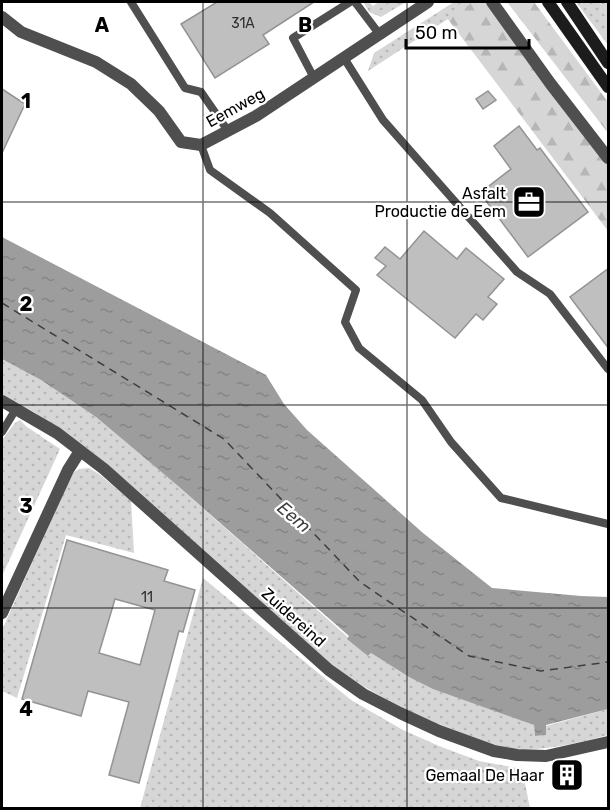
<svg xmlns="http://www.w3.org/2000/svg" width="610" height="810" font-family="Rubik,sans-serif">
	<style>
		.grass { fill: url(#grass-dots) }
		.forest { fill: url(#forest-firs) }
		.water { fill: url(#water-ripples) }
		.lines { fill: none; stroke-linecap: round; stroke-linejoin: round }
		.ferry { stroke: #3e3e3e; stroke-width: 1.5; stroke-dasharray: 8 6; stroke-linecap: butt }
		.building { fill: #bfbfbf; stroke: #939393; stroke-width: 1.5; fill-rule: evenodd }
		.lane { stroke: #4f4f4f; stroke-width: 8 }
		.street { stroke: #4f4f4f; stroke-width: 12 }
		.secondary { stroke: #1c1c1c; stroke-width: 12 }
		.grid { fill: none; stroke: #000; stroke-width: 1.5; stroke-opacity: 0.55 }
		.labels { text-anchor: middle; stroke-width: 4.5; stroke-linejoin: round; paint-order: stroke }
		.number-label { font-size: 14px; fill: #303030 }
		.street-label { font-size: 16px; fill: #000; stroke: #fff }
		.poi-label { font-size: 16px; fill: #000; stroke: #fff; text-anchor: end }
		.water-label { font-size: 18px; font-style: italic; fill: #3e3e3e; stroke: #fff }
		.grid-label { font-size: 20px; text-anchor: middle; font-weight: bold; fill: #000; stroke: #fff; stroke-width: 4.5; stroke-linejoin: round; paint-order: stroke }
	</style>
	<defs>
		<pattern id="grass-dots" width="8" height="8" patternUnits="userSpaceOnUse" patternTransform="scale(1.5)"><rect width="8" height="8" fill="#d6d6d6"/><path d="M2 2h.1M6 6h.1" fill="none" stroke="#b6b6b6" stroke-width="1.8" stroke-linecap="round"/></pattern>
		<pattern id="forest-firs" width="22" height="20" patternUnits="userSpaceOnUse" patternTransform="scale(1.5)"><rect width="22" height="20" fill="#d6d6d6"/><path d="M5 1l3.5 6h-7zM16 11l3.5 6h-7z" fill="#b6b6b6"/></pattern>
		<pattern id="water-ripples" width="26" height="14" patternUnits="userSpaceOnUse" patternTransform="scale(1.5)"><rect width="26" height="14" fill="#9d9d9d"/><path d="M2 4q2-2 4 0t4 0M15 11q2-2 4 0t4 0" fill="none" stroke="#858585"/></pattern>
	</defs>
	<rect width="100%" height="100%" fill="#fff"/>
	<path class="grass" d="M369,2L373,6L379,2H406L381,17L369,12L364,3Z
		M454,2H474L368,71L374,53Z
		M576,2H607L608,46V45Z
		M2,359L41,380L96,417L178,486L369,656L371,653L409,677L534,725L535,736L546,735V726L608,709V735C581,742 552,750 523,749C503,749 484,741 465,734C417,716 369,694 329,662L93,453L34,412L2,395Z
		M20,420L27,427L60,449L2,576V440L15,423Z
		M89,468L99,474L131,501L134,553L66,535L17,698L2,691V630L72,474L79,469Z
		M203,578L351,700L403,730L439,746L479,761L522,769L530,808H140Z"/>
	<path class="forest" d="M474,2H485L608,161V231L447,18Z
		M507,2H534L608,102V133Z"/>
	<path class="water" d="M2,237L266,375L284,404L307,430L423,533L492,588L581,596L608,597V709L546,725V735L535,736L534,725L433,689L409,677L371,653L368,656L347,639L349,636L178,486L96,417L41,380L2,359Z"/>
	<g class="lines">
		<path class="ferry" d="M2,303L224,439L360,582L469,656L541,671L608,662"/>
	</g>
	<path class="building" d="M217,2H314L263,35L269,44L215,78L181,24Z
		M2,89L25,104L2,153Z
		M488,91L496,100L483,109L476,99Z
		M519,126L537,150L540,148L588,212L528,257L480,193L511,169L494,146Z
		M424,231L457,259L466,248L504,279L488,297L497,304L483,320L476,314L455,338L377,275L386,266L375,258L385,247L400,259Z
		M609,268V349L570,297Z
		M67,540L168,570L164,581L195,590L183,632L179,631L139,783L109,775L129,702L88,691L81,716L22,699ZM115,599L155,610L140,665L99,653Z
		M576,766L577,781L558,783L556,768Z"/>
	<g class="lines">
		<path class="lane" d="M131,2L185,88L201,92L228,131
			M355,2L380,35
			M344,58L383,120L517,272L550,294L608,369
			M314,78L293,38L350,2
			M201,145L210,170L270,213L356,290L345,322L359,348L422,400L451,442L501,498L608,524
			M2,432L16,409"/>
		<path class="street" d="M492,2L550,83L608,158
			M2,17L21,32L96,62L131,84L159,111L181,142L201,145L256,116L428,2
			M2,401L57,433L104,469L329,670L363,694L400,713L439,731L494,751L517,755L546,756L608,742
			M2,613L68,470L80,451"/>
		<path class="secondary" d="M548,2L608,87
			M567,2L608,63"/>
	</g>
	<path class="grid" d="M203,2V808M407,2V808M2,202H608M2,405H608M2,608H608"/>
	<defs>
		<symbol id="office-square" viewBox="-11 -11 22 22"><rect x="-9" y="-9" width="18" height="18" rx="4" fill="#000" stroke="#fff"/><path d="M-6-3h4V-5.5h4V-3h4V5H-6ZM-1-4.5V-3h2v-1.5ZM-6 0V1H6V0Z" fill="#fff"/></symbol>
		<symbol id="building-square" viewBox="-11 -11 22 22"><rect x="-9" y="-9" width="18" height="18" rx="4" fill="#000" stroke="#fff"/><path d="M-4-6H4V6H1V3H-1V6H-4ZM-2.5-4.3h1.7v1.8h-1.7ZM.8-4.3h1.7v1.8H.8ZM-2.5-1h1.7V.8h-1.7ZM.8-1h1.7V.8H.8Z" fill="#fff"/></symbol>
	</defs>
	<g fill-rule="evenodd">
		<use href="#office-square" x="510" y="183" width="38" height="38"/>
		<use href="#building-square" x="548" y="756" width="38" height="38"/>
	</g>
	<g class="labels">
		<g class="number-label">
			<text x="243" y="28">31A</text>
			<text x="147" y="602">11</text>
		</g>
		<g class="street-label">
			<text transform="translate(235 107) rotate(-29)" y="6">Eemweg</text>
			<text transform="translate(294 617) rotate(42)" y="6">Zuidereind</text>
		</g>
		<g class="poi-label">
			<text x="506" y="199">Asfalt<tspan x="506" dy="18">Productie de Eem</tspan></text>
			<text x="544" y="781">Gemaal De Haar</text>
		</g>
		<g class="water-label">
			<text transform="translate(294 517) rotate(40)" y="6">Eem</text>
		</g>
	</g>
	<g class="grid-label">
		<text x="102" y="32">A</text>
		<text x="305" y="32">B</text>
		<text x="26" y="108">1</text>
		<text x="26" y="311">2</text>
		<text x="26" y="513">3</text>
		<text x="26" y="716">4</text>
	</g>
	<rect width="610" height="810" fill="none" stroke="#000000" stroke-width="6"/>
	<path d="M406 39v9h123v-9" fill="none" stroke="#000000" stroke-width="3"/>
	<text x="415" y="39" font-size="18" fill="#000000" stroke="#ffffff" stroke-width="4.5" paint-order="stroke">50 m</text>
</svg>
